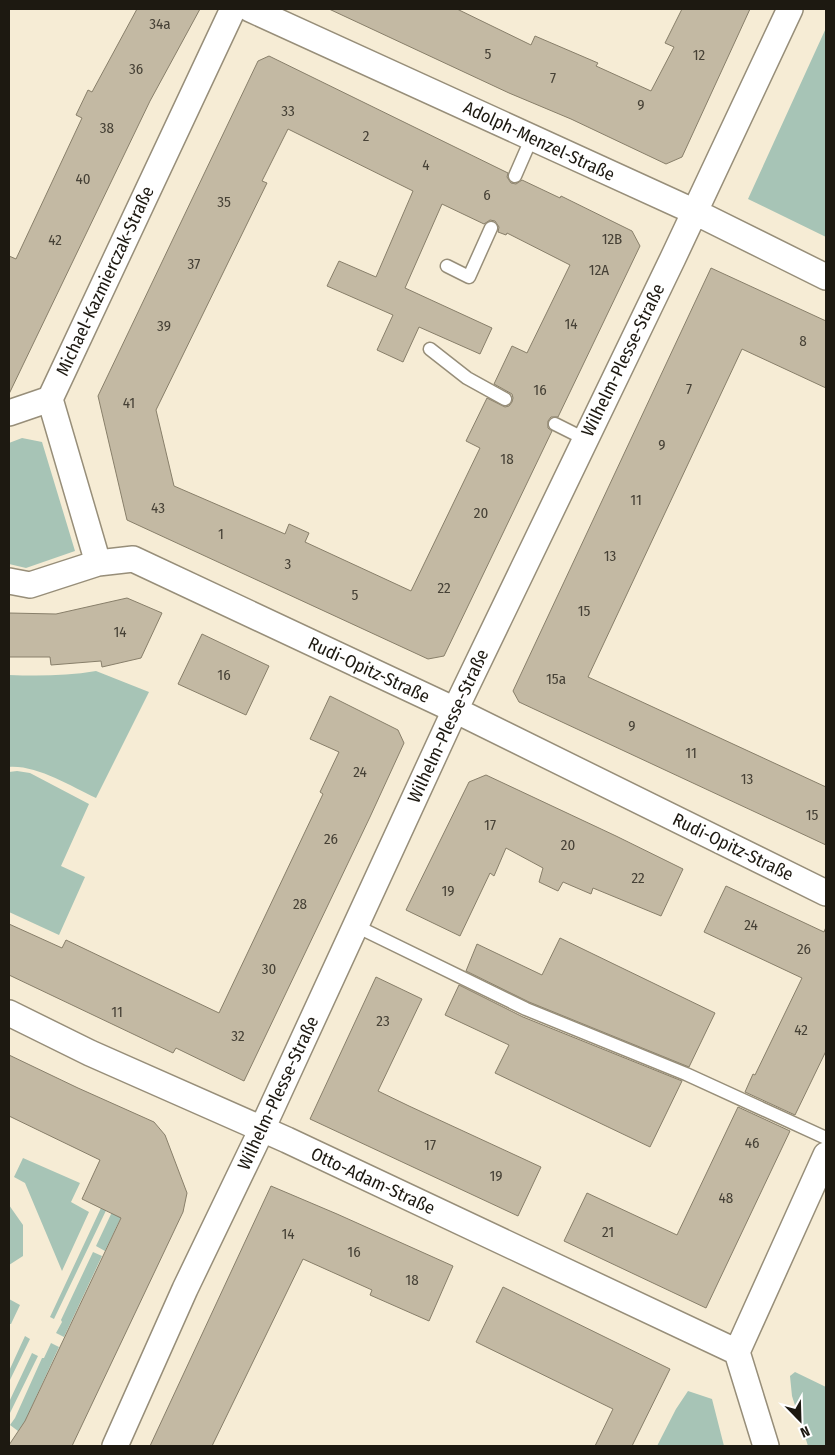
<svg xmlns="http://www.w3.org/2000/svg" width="835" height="1455" font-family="'Fira Sans Condensed',sans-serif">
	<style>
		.green { fill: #a7c4b6 }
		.building { fill: #c3b9a3; stroke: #887f6a; fill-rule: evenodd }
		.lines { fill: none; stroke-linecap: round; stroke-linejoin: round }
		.lane-casing { stroke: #978e79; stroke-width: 15 }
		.street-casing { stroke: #978e79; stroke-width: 28 }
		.lane { stroke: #fff; stroke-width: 12 }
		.street { stroke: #fff; stroke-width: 25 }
		.labels { text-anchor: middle; stroke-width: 5; stroke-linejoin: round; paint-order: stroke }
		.number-label { font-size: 15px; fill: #464136 }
		.street-label { font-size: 18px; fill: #1d1911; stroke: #fff }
	</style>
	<rect width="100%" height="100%" fill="#f6ecd5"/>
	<path class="green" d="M826,28V237L748,199Z
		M22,438L42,442L75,551L26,568L9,564V443Z
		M96,671L149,692L96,798C70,786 37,765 9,767V675C38,676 67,676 96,671Z
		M17,771L30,773L89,804L61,866L85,877L59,935L9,912V772Z
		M23,1158L80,1183L71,1202L89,1212L62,1271L25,1183L14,1177Z
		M133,1192L105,1251L96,1246L120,1195Z
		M108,1193L113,1196L54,1319L50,1317Z
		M9,1205L23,1225V1256L9,1265Z
		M93,1252L102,1256L64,1337L56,1333L62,1322L61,1320Z
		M9,1299L20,1305L11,1324H9Z
		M25,1336L30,1339L9,1382V1371Z
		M51,1343L59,1347L25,1421L18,1431L10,1425L15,1418L42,1358H44Z
		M32,1353L38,1356L9,1415V1402Z
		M795,1372L826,1387V1446H808L792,1396L790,1376Z
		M688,1391L712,1399L724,1446H657L676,1409Z"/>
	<path class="building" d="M137,9H200L150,101L9,394V256L16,259L82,118L76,115L88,90L92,92Z
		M329,9H457L531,45L535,36L598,63L596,66L651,91L674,47L665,43L682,9H750L682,157L666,164L571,119L509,93Z
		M269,56L508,173L507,177L511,183L516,184L522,180L560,198L561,196L632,231L640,246L558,417H551L548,421V428L552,431L444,656L428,659L127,520L98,396L258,61ZM288,129L413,191L376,277L339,261L327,286L393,315L377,350L403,362L419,327L480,354L492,328L405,288L442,204L484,224L490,220L495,221L499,227L498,232L506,235L507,233L570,265L527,353L512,346L494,384L512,394L513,398L512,402L509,406L505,407L487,398L466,441L480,448L411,591L305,542L309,533L289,524L285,534L174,486L156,410L267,183L262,181Z
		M711,268L826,321V388L742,349L588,677L826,787V845L519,702L513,691Z
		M127,598L162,613L141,658L102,667L101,661L51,665L50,657H9V613L56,614Z
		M202,634L269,666L246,715L178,684Z
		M330,696L398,730L404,743L370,817L244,1081L176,1048L173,1053L9,975V924L62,948L66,940L219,1013L323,794L320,792L339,752L310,739Z
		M486,775L616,836L683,869L661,916L593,888L591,894L563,882L558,891L539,882L543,868L506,848L494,876L490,873L460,936L406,910L469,782Z
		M726,886L824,932L826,927V1051L795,1115L745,1092L753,1074L755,1075L802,978L704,932Z
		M560,938L715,1013L689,1067L529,1002L466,971L477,944L542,975Z
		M376,977L422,999L378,1091L409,1106L541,1167L518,1216L310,1119Z
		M459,985L523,1017L682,1081L650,1147L495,1073L509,1045L445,1015Z
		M9,1055L78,1088L154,1122L165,1135L187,1193L183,1212L72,1446H9V1445L25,1421L121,1218L82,1199L100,1160L9,1116Z
		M738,1107L790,1131L706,1308L564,1241L587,1193L677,1235Z
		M271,1186L337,1214L453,1266L429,1321L370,1295L372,1290L303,1259L212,1446H150Z
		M503,1287L670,1369L632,1446H595L613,1409L476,1342Z"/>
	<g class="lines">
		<defs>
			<path id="lane" d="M515,176L532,137
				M447,266L469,277L491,228
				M430,349L467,378L505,399
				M555,424L585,439
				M356,926L526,1009L686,1074L826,1138"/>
			<path id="street" d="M250,9L695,212L826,277
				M9,413L50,399
				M98,563L50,399L233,9
				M9,581L30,585L98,563L133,559L455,710L826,893
				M9,1013L90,1053L287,1140L737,1352
				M115,1446L185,1289L262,1129L455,710L673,258L790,9
				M766,1446L737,1352L826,1155"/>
		</defs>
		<use href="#lane" class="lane-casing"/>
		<use href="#street" class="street-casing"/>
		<use href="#lane" class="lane"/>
		<use href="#street" class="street"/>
	</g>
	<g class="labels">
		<g class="number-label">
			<text x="160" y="29">34a</text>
			<text x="488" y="59">5</text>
			<text x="699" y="60">12</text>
			<text x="136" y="74">36</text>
			<text x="553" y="83">7</text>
			<text x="641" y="110">9</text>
			<text x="288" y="116">33</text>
			<text x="107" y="133">38</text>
			<text x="366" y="141">2</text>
			<text x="426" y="170">4</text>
			<text x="83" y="184">40</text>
			<text x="487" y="200">6</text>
			<text x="224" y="207">35</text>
			<text x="612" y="244">12B</text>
			<text x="55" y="245">42</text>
			<text x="194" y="269">37</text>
			<text x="599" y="275">12A</text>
			<text x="571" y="329">14</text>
			<text x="164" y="331">39</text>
			<text x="803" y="346">8</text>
			<text x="689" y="394">7</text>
			<text x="540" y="395">16</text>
			<text x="129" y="408">41</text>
			<text x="662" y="450">9</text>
			<text x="507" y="464">18</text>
			<text x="636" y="505">11</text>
			<text x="158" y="513">43</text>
			<text x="481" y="518">20</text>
			<text x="221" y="539">1</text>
			<text x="610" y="561">13</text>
			<text x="288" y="569">3</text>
			<text x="444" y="593">22</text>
			<text x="355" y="600">5</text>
			<text x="584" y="616">15</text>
			<text x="120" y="637">14</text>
			<text x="224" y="680">16</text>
			<text x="556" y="684">15a</text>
			<text x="632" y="731">9</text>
			<text x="691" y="758">11</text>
			<text x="360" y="777">24</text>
			<text x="747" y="784">13</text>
			<text x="812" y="820">15</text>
			<text x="490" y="830">17</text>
			<text x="331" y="844">26</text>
			<text x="568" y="850">20</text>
			<text x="638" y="883">22</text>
			<text x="448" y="896">19</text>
			<text x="300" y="909">28</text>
			<text x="751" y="930">24</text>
			<text x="804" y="954">26</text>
			<text x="269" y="974">30</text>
			<text x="117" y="1017">11</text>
			<text x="383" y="1026">23</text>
			<text x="801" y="1035">42</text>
			<text x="238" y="1041">32</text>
			<text x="752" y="1148">46</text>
			<text x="430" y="1150">17</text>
			<text x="496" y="1181">19</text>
			<text x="726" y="1203">48</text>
			<text x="608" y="1237">21</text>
			<text x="288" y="1239">14</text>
			<text x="354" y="1257">16</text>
			<text x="412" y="1285">18</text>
		</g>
		<g class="street-label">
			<text transform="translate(539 141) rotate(25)" y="6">Adolph-Menzel-Straße</text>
			<text transform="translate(105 281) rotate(-65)" y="6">Michael-Kazmierczak-Straße</text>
			<text transform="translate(623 360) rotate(-64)" y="6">Wilhelm-Plesse-Straße</text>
			<text transform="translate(369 670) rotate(25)" y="6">Rudi-Opitz-Straße</text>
			<text transform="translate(448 726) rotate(-65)" y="6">Wilhelm-Plesse-Straße</text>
			<text transform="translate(733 847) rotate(26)" y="6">Rudi-Opitz-Straße</text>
			<text transform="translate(278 1093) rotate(-65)" y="6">Wilhelm-Plesse-Straße</text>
			<text transform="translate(373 1181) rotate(25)" y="6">Otto-Adam-Straße</text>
		</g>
	</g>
	<rect width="835" height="1455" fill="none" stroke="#1d1911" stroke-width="20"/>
	<g transform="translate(800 1420) rotate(157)" stroke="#ffffff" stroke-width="4" paint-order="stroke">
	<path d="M0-4L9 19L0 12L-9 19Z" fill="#1d1911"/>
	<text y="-8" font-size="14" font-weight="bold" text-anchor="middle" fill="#1d1911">N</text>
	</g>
</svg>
